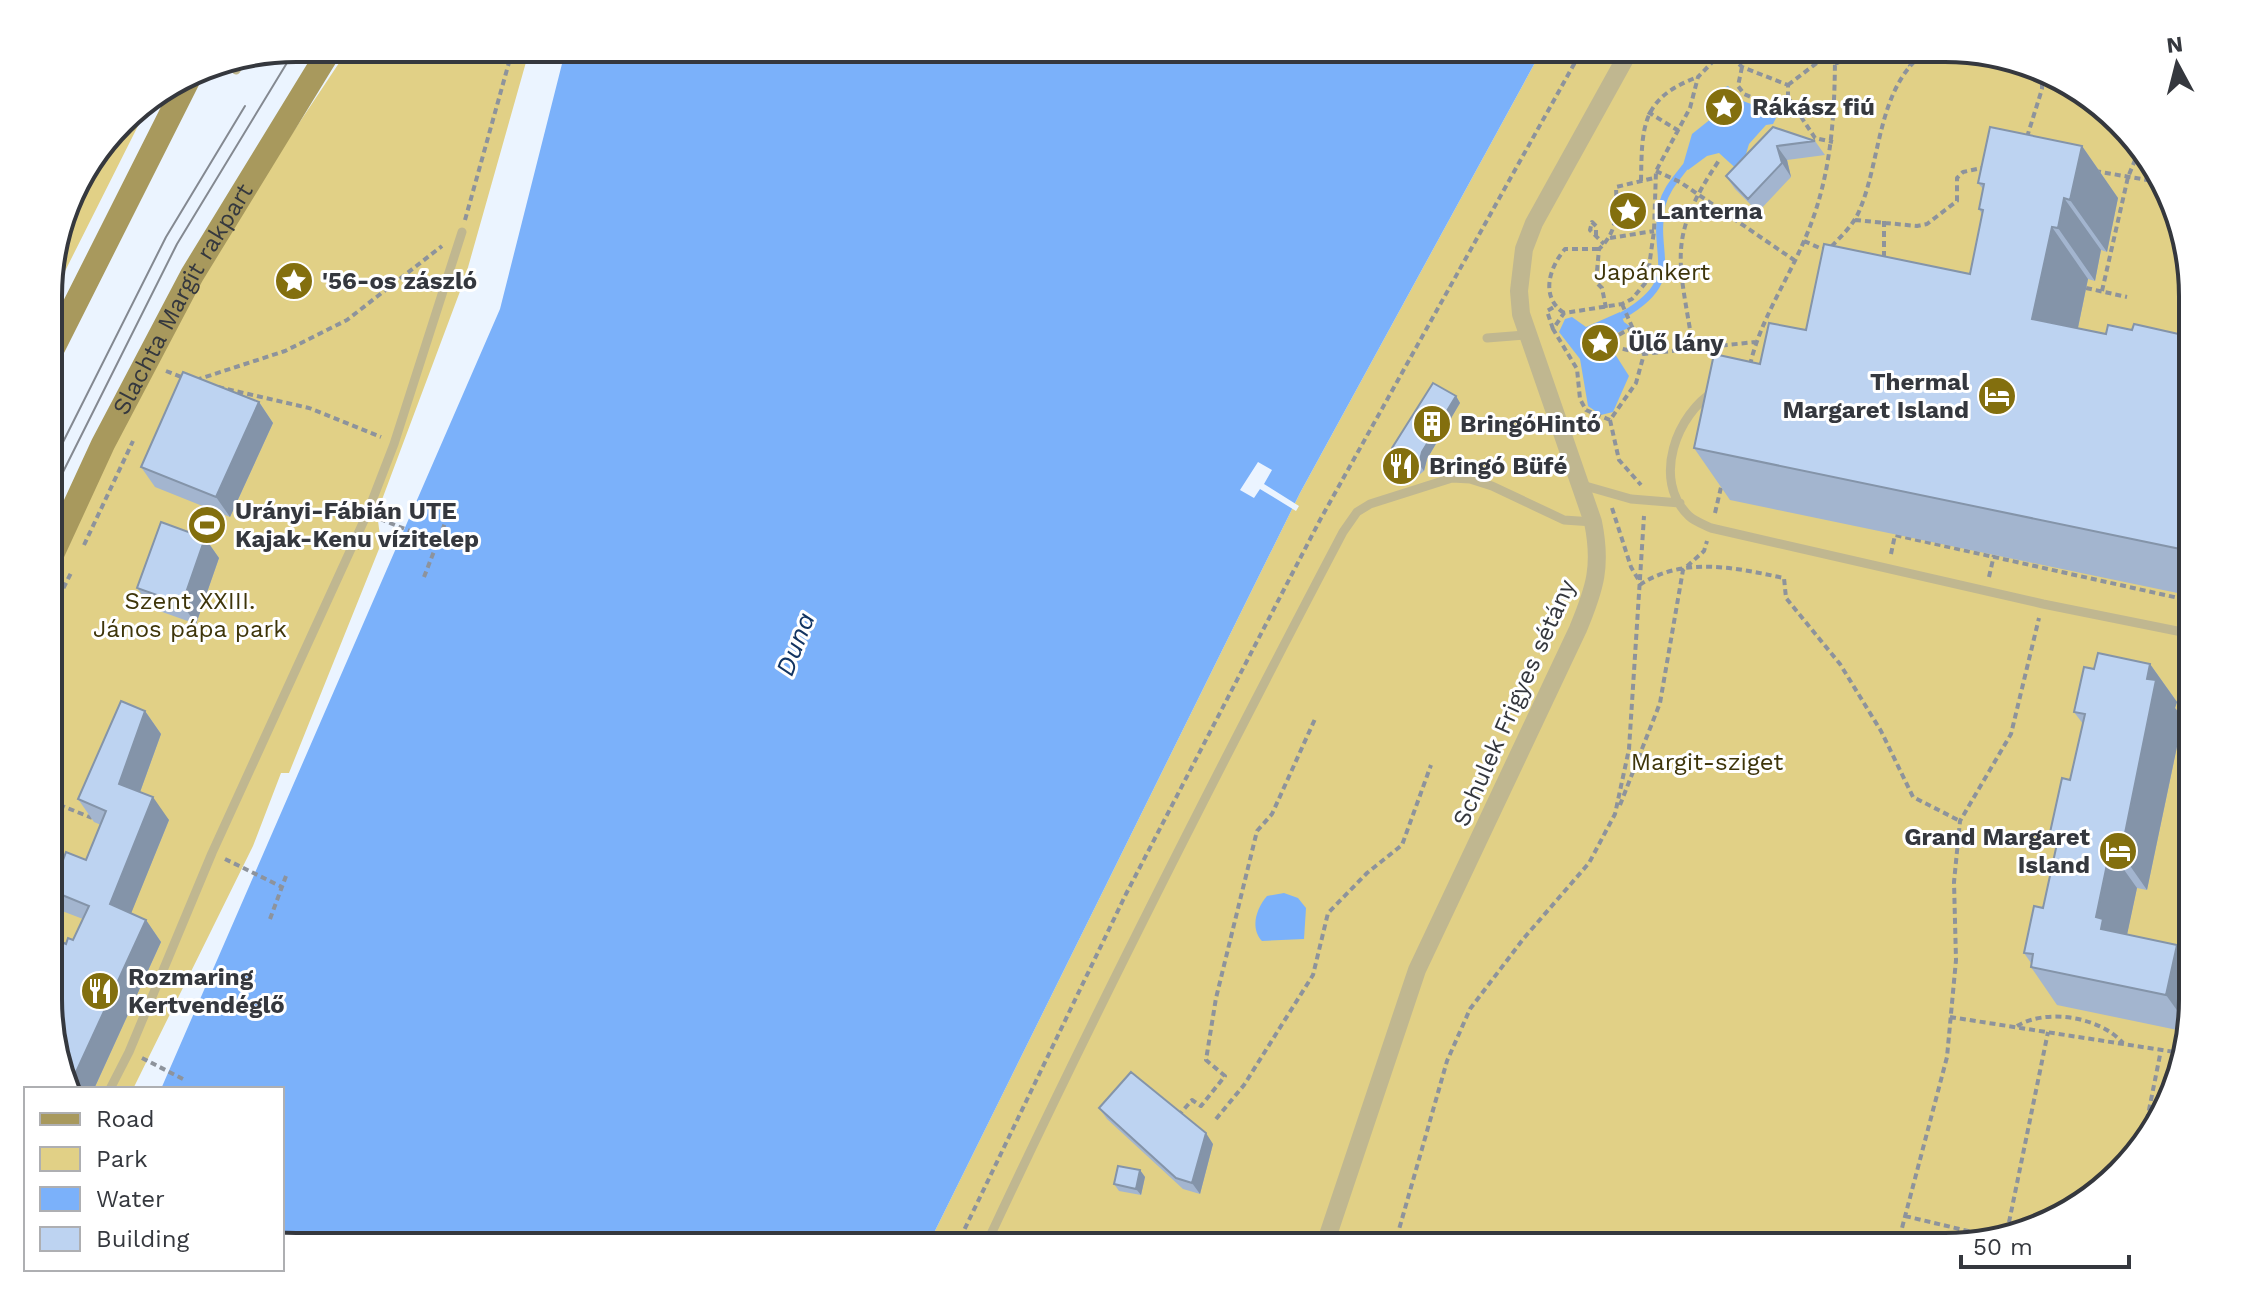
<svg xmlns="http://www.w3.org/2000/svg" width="2241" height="1295" font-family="'Work Sans',sans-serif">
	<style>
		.green { fill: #e1d086 }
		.water { fill: #7bb1fa }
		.pier { fill: #ebf4ff }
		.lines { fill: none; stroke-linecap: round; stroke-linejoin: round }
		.stream { stroke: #7bb1fa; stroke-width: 7 }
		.path { stroke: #8d939c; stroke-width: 4; stroke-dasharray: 6 4; stroke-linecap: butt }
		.lane { stroke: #c0b790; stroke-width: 9 }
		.street { stroke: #c0b790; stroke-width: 18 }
		.secondary { stroke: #a8995d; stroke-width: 24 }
		.tram { stroke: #848991; stroke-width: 2 }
		.wall { fill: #a3b5cf }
		.shaded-wall { fill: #8494a9 }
		.building { fill: #bdd3f1; stroke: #8494a9; stroke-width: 2 }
		.labels { text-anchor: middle; stroke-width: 6; stroke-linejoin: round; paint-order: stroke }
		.poi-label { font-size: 24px; font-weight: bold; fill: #35383e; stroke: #fff; text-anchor: start }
		.park-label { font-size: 24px; fill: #3e350a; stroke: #fff }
		.street-label { font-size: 24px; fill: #35383e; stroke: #fff }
		.water-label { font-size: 26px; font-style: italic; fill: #113462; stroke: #fff }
		.rim { fill: none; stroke: #35383e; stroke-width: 4 }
	</style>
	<rect width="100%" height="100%" fill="#ebf4ff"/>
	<path class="green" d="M349,48H530L465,278L377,513L381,544L289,773H281L253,846L133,1089H72L50,1031V587L176,308Z
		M1543,48H1945L2068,81L2151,159L2192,280V1015L2160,1122L2069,1214L1961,1246L927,1247L1300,493Z
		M152,98L50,301C50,266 57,218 74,186C88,160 128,113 152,98Z"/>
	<path class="water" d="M566,48H1543L1300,493L927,1247H296L282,1243V1089H161L500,309Z
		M1728,86L1743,101L1778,114L1773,124L1766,125L1749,144L1746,154L1750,163L1741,173L1719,153L1707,156L1688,170L1683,165L1692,134L1712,118L1718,90Z
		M1620,312L1624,322L1631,327L1612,335L1615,354L1629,376L1613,412L1601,415L1588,406L1580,359L1559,332L1565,319L1572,317L1586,327Z
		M1284,893L1298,898L1306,908L1304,939L1262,941C1250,928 1256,909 1267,896Z"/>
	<path class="pier" d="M1258,462L1272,470L1264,484L1299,506L1296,511L1260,489L1254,498L1240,490Z"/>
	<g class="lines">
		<path class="stream" d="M1623,315C1685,279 1651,258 1662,205C1666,189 1676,179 1685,167"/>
		<path class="path" d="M1873,48L1891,52L1910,65
			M1725,50L1742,67L1788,85V97
			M1835,64L1869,48
			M1742,67L1738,86L1744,94L1767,104L1788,97L1815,138L1833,142
			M1788,85L1835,49
			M1648,112L1679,131
			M2027,137L2042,89V74
			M1656,171L1680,182L1794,260
			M2095,171L2159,182
			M1641,181C1642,126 1641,98 1698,77
			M71,195L78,180
			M465,220L513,48
			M1855,220L1917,226L1927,224L1957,201V178L1963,172L1986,167
			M1884,221V259
			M1596,236V226L1592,222L1590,230L1604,244
			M1610,238L1654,231
			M1804,241L1822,249L1830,248C1841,236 1854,225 1860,209C1882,157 1877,82 1931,48
			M51,261L60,285
			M2086,288L2127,297
			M2102,291L2128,177L2140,148
			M1622,304L1644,354L1636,383L1610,420L1586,410L1580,399L1577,369L1553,329L1564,313L1622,304L1632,299L1647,281L1654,231L1656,171L1690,108L1698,77L1726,48
			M1606,308L1602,288L1596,282L1599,249C1618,231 1617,212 1616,187L1654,178
			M1564,313C1540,297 1549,268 1565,249H1599
			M1633,327L1613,338L1615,347L1644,354L1755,342
			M1553,329L1547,311L1554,307
			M1693,348C1679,258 1666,239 1720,159
			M1750,365C1760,321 1786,283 1804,241C1832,178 1835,115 1835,48
			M166,371L184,378
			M196,380L285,351L347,320L442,246
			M218,387L309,408L381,437
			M1610,420L1619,460L1641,485
			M1612,508L1631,567L1641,584C1685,556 1736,568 1784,578L1786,598L1840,664L1881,731L1913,797L1960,821
			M1715,513L1722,483
			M380,519L437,542
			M84,545L133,441
			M1891,554L1895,535L2192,601
			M424,577L447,518
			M1989,577L1994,555
			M50,615L72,571
			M50,801L92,818
			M1620,805L1660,703L1683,570L1704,551L1707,541
			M225,859L282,887
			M270,919L286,876
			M1950,1017L2181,1053
			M2017,1026C2047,1008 2100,1017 2123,1043
			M142,1058L183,1079
			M1178,1116L1192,1100L1201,1106L1225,1076L1206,1060L1216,998L1257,831L1272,814L1315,719
			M1216,1119L1244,1085L1313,975L1328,913L1367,873L1402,845L1431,765
			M2143,1140L2161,1050
			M1905,1216L1993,1237
			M2007,1232L2048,1032
			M956,1247L1126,894L1320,520L1583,48
			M1394,1247L1447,1061L1470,1009L1524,938L1589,863L1615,814L1629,749L1644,516
			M1897,1247L1947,1057L1956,960L1954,882L1960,821L2011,734L2039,618"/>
		<path class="lane" d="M236,70L243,59
			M1487,338L1525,335
			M1715,391C1677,413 1651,480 1689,516C1694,521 1705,525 1711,528L2043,604L2192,634
			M1582,485L1631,499L1680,503
			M50,911L55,899
			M110,1089L129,1052L212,853L367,514L394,444L462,232
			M985,1247C1098,1005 1219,768 1343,532L1357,512L1370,504L1452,478L1470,479L1492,486L1564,520L1593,522"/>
		<path class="street" d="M1324,1247L1417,970L1578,629C1595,588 1602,566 1593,522L1521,314L1519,291L1524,249L1534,223L1631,48"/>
		<g class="secondary">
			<path d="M50,354L191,74"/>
			<path id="s1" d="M50,559L103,444L192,275L331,48"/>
		</g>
		<path class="tram" d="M50,468L166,237L245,106
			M50,498L177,244L296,48"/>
	</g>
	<path class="wall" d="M1773,127L1815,141L1825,155L1787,160L1791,177L1758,212L1735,189L1726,176Z
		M2082,146L2118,198L2107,252L2101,250L2095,281L2088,279L2078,328L2106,334L2132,330L2192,337V596L1730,500L1694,448L1760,364L1806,330L1970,274L1982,214L1979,209L1983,189L1978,183Z
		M1456,396L1460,403L1427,459L1424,471L1419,475L1406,476L1397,467L1392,461Z
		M259,402L273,423L230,517L155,487L141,467Z
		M205,538L219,558L196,624L151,608L137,588Z
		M2150,664L2177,702L2175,708L2183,718L2147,890L2137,888L2127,934L2192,1015L2187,1032L2057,1005L2031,967V963L2024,953L2043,908L2056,848L2049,837L2070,780L2083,724L2074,712L2094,669Z
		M145,711L161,734L140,792L169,820L131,913L146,920L161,942L94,1089H72L50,1031L66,944L73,940L83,919L62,911L50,894V878L62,863L86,860L101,825L94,822L78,799Z
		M1099,1108L1213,1144L1200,1194L1183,1189L1107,1119Z
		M1140,1170L1145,1177L1141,1195L1119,1191L1114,1184Z"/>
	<path class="shaded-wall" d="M1777,146L1787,160L1791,177L1782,163Z
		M2082,146L2118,198L2107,252L2070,200Z
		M2064,198L2101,250L2095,281L2058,228Z
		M2052,227L2088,279L2069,371L2032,319Z
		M1456,396L1460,403L1427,459L1424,471L1419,464L1422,452Z
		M259,402L273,423L230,517L216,497Z
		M2192,446V476L2188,469Z
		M205,538L219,558L196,624L182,604Z
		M2150,664L2177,702L2175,708L2183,718L2147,890L2121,853Z
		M145,711L161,734L135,806L119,784Z
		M153,797L169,820L126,926L110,904Z
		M2110,850L2137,888L2124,949L2101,929L2096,917Z
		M146,920L161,942L94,1089H75L71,1083Z
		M2177,945L2192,967V1015L2189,1027L2166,995Z
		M1206,1133L1213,1144L1200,1194L1192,1183Z
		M1140,1170L1145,1177L1141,1195L1136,1189Z"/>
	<path class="building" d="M1773,127L1815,141L1777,146L1782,163L1748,199L1726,176Z
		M1990,127L2082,146L2070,200L2064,198L2058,228L2052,227L2032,319L2106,334L2108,325L2132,330L2134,324L2192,337V446L2188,469L2192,470V540L2190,551L1694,448L1714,354L1760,364L1769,323L1806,330L1824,244L1970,274L1983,210L1979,209L1984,184L1978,183Z
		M183,372L259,402L216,497L141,467Z
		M1433,383L1456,396L1422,452L1419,464L1414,468L1401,470L1392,461V448Z
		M161,522L205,538L182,604L137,588Z
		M2098,653L2150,664L2147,679L2156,680L2121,853L2110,850L2096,917L2103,919L2101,929L2177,945L2166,995L2031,967L2033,954L2024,953L2034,906L2043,908L2058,839L2049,837L2062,778L2070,780L2085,714L2074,712L2084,667L2094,669Z
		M121,701L145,711L119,784L153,797L110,904L146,920L71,1083L50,1031V959L58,940L66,944L68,938L73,940L89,906L50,890V878L57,861L62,863L66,852L86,860L106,811L78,799Z
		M1131,1072L1206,1133L1192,1183L1176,1178L1099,1108Z
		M1118,1166L1140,1170L1136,1189L1114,1184Z"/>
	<defs>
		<symbol id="sight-disc" viewBox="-11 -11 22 22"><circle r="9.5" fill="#836f0e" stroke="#fff"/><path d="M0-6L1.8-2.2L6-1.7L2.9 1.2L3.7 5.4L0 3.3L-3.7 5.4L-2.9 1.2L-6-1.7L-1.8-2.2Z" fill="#fff"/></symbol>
		<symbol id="hotel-disc" viewBox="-11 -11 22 22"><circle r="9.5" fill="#836f0e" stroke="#fff"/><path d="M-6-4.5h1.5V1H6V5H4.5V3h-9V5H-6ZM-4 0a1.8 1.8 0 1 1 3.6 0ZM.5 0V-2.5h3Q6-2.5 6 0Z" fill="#fff"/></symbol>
		<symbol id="building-disc" viewBox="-11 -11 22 22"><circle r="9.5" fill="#836f0e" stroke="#fff"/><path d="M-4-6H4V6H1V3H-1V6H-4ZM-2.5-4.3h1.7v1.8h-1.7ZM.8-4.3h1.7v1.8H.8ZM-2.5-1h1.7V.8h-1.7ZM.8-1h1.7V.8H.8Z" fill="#fff"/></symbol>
		<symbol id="restaurant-disc" viewBox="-11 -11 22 22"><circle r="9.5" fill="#836f0e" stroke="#fff"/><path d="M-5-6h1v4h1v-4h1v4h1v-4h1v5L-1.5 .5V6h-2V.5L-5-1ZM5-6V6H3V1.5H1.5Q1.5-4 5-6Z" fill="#fff"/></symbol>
		<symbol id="stadium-disc" viewBox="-11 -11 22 22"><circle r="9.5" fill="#836f0e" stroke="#fff"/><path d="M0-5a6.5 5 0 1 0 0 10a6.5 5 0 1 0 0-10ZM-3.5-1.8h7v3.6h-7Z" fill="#fff"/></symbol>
	</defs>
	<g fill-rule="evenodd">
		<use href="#sight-disc" x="1702" y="85" width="44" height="44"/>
		<use href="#sight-disc" x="1606" y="189" width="44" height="44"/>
		<use href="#sight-disc" x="272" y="259" width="44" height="44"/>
		<use href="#sight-disc" x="1578" y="321" width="44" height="44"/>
		<use href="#hotel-disc" x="1975" y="374" width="44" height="44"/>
		<use href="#building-disc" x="1410" y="402" width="44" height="44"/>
		<use href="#restaurant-disc" x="1379" y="444" width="44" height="44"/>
		<use href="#stadium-disc" x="185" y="503" width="44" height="44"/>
		<use href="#hotel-disc" x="2096" y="829" width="44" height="44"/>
		<use href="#restaurant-disc" x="78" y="969" width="44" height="44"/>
	</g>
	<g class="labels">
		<g class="poi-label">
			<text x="1752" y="115">Rákász fiú</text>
			<text x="1656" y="219">Lanterna</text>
			<text x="322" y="289">'56-os zászló</text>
			<text x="1628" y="351">Ülő lány</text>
			<text x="1969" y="390" text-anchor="end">Thermal<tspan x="1969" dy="28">Margaret Island</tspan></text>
			<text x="1460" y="432">BringóHintó</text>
			<text x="1429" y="474">Bringó Büfé</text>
			<text x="235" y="519">Urányi-Fábián UTE<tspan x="235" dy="28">Kajak-Kenu vízitelep</tspan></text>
			<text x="2090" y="845" text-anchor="end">Grand Margaret<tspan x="2090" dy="28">Island</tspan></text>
			<text x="128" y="985">Rozmaring<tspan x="128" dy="28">Kertvendéglő</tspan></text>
		</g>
		<g class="park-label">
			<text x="1652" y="280">Japánkert</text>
			<text x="190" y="609">Szent XXIII.<tspan x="190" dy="28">János pápa park</tspan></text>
			<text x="1707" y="770">Margit-sziget</text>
		</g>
		<g class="street-label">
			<text dy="8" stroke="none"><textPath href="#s1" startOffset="292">Slachta Margit rakpart</textPath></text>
			<text transform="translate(1514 703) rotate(-66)" y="8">Schulek Frigyes sétány</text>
		</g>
		<g class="water-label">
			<text transform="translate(795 644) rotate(-69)" y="9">Duna</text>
		</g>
	</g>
	<path d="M0 0H2241V1295H0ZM296 62H1945A234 234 0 0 1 2179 296V999A234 234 0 0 1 1945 1233H296A234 234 0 0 1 62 999V296A234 234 0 0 1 296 62Z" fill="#fff" fill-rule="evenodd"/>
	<path class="rim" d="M296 62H1945A234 234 0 0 1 2179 296V999A234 234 0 0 1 1945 1233H296A234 234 0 0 1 62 999V296A234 234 0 0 1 296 62Z"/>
	<rect x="24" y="1087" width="260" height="184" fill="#ffffff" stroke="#aeafb2" stroke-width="2"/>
	<rect x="40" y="1113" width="40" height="12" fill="#a8995d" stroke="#aeafb2" stroke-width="2"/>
	<text x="96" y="1127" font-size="24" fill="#35383e">Road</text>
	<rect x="40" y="1147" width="40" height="24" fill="#e1d086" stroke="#aeafb2" stroke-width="2"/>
	<text x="96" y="1167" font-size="24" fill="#35383e">Park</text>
	<rect x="40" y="1187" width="40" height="24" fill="#7bb1fa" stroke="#aeafb2" stroke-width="2"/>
	<text x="96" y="1207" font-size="24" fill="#35383e">Water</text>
	<rect x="40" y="1227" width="40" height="24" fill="#bdd3f1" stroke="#aeafb2" stroke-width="2"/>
	<text x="96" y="1247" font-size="24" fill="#35383e">Building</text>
	<g transform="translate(2177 64) rotate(353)" stroke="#ffffff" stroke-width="6" paint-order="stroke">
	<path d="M0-6L14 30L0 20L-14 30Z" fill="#35383e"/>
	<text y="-12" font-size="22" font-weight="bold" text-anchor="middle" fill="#35383e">N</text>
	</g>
	<path d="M1961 1255v12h168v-12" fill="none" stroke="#35383e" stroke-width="4"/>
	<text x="1973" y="1255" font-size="24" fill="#35383e" stroke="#ffffff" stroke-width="6" paint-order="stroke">50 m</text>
</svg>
